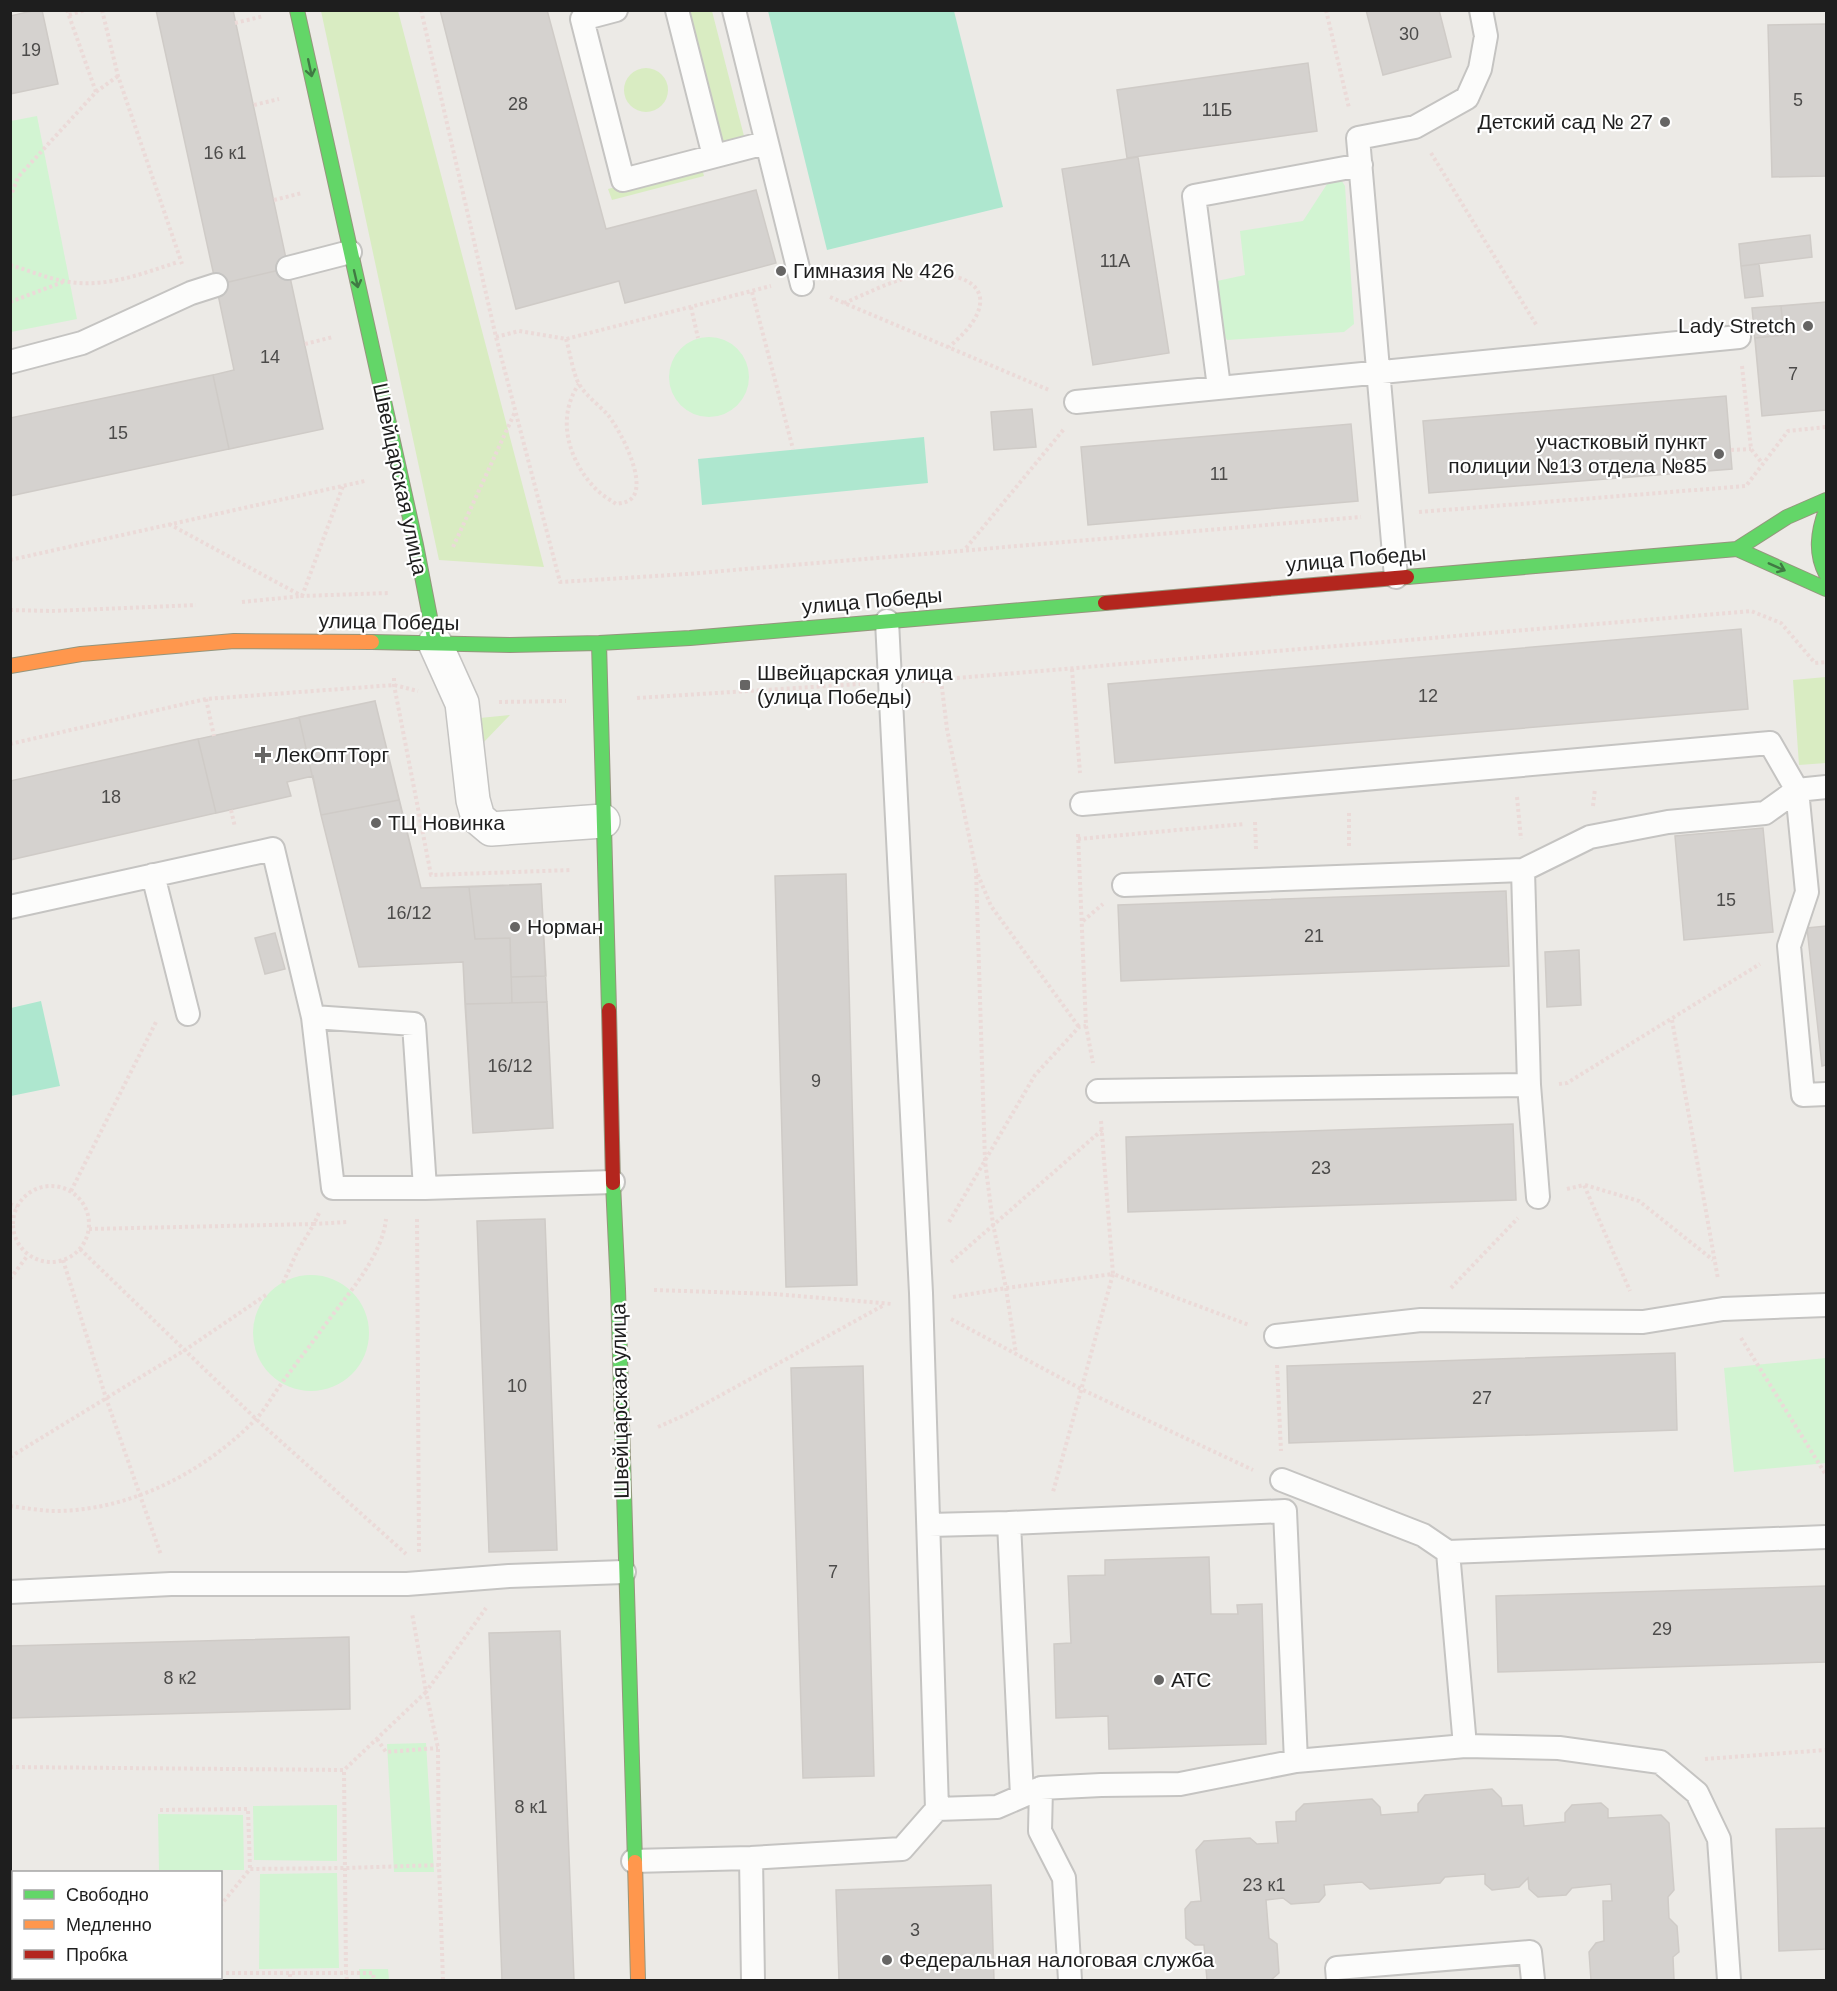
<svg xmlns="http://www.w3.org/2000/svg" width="1837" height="1991" font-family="Arial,sans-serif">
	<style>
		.grass { fill: #d9ecc2 }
		.park { fill: #d2f4d2 }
		.pitch { fill: #aee7cf }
		.building { fill: #d5d2cf; stroke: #cfcbc7; stroke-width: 1.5 }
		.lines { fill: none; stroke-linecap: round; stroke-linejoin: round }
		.lane-casing { stroke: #c5c4c2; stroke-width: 26 }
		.street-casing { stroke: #c5c4c2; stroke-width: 36 }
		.fast-casing { stroke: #95967d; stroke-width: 16 }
		.slow-casing { stroke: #95967d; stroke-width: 16 }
		.jam-casing { stroke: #95967d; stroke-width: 16 }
		.path { stroke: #ebdad8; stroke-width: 4; stroke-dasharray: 3 3; stroke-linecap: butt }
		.lane { stroke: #fcfcfb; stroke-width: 22 }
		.street { stroke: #fcfcfb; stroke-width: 33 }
		.fast { stroke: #63d668; stroke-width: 14 }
		.slow { stroke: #ff974d; stroke-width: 14 }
		.jam { stroke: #b3261e; stroke-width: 14 }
		.oneway { stroke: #407a43 }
		.poi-dot { fill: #666564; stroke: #fff; stroke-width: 2 }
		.labels { text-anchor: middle; stroke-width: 4.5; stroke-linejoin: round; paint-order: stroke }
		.number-label { font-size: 18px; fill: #4c4b4a }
		.poi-label { font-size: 21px; fill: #1e1e1e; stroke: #fff; text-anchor: start }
		.street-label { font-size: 21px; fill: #1e1e1e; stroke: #fff }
	</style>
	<rect width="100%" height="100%" fill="#eceae6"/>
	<path class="grass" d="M321,11H398L544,567L439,560Z
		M687,11H712L745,140L722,146Z
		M624 90a22 22 0 1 1 44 0a22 22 0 1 1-44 0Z
		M701,165L704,176L612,200L608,189Z
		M1826,677V763L1799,765L1793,680Z
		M510,715L482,744L480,718Z"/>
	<path class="park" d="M37,116L77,319L11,332V121Z
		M1331,178H1340L1345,186L1354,324L1344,332L1227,340C1217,325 1213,299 1217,281L1245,275L1240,231L1303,221Z
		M669 377a40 40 0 1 1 80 0a40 40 0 1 1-80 0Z
		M253 1333a58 58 0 1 1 116 0a58 58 0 1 1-116 0Z
		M1826,1358V1463L1734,1472L1724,1368Z
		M426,1743L434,1872H394L387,1744Z
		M337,1805V1861L254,1860L253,1806Z
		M158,1814L243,1815L244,1870H159Z
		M337,1873L339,1968L259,1969L260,1874Z
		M359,1969H388L389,1980H360Z"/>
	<path class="pitch" d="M768,11H954L1003,207L827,250Z
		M924,437L928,483L702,505L698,459Z
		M41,1001L60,1086L11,1096V1008Z"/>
	<path class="building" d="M36,10H42L58,84L10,94V16Z
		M156,10H233L288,268L216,285Z
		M440,10H547L606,229L756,190L776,263L625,303L619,281L516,309Z
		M1366,10H1439L1451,57L1383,75Z
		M1826,24V176L1772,177L1768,25Z
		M1308,63L1317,131L1127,158L1117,90Z
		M1138,157L1169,353L1093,365L1062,169Z
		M1810,235L1812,257L1741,266L1739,244Z
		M1759,264L1763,296L1745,298L1741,266Z
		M288,268L323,429L229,449L213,375L234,370L216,285Z
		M1826,302V410L1762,416L1755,338L1784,335L1781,306Z
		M1826,302V410L1762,416L1752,308Z
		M213,375L229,449L10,496V418Z
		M1726,396L1732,469L1429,493L1423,421Z
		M1032,409L1036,447L994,450L991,412Z
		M1351,424L1358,501L1088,525L1081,447Z
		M1741,629L1748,709L1115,763L1108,684Z
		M375,701L399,800L321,815L299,717Z
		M375,701L421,888L541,884L553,1128L473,1133L463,962L359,967L321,815L313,776L287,782L291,796L216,813L198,739Z
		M198,739L216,813L10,860V781Z
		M198,739L216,813L10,860V781Z
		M399,800L421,888L469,887L475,939L510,938L512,1003L465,1004L463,962L359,967L321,815Z
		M1763,828L1773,932L1684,940L1675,836Z
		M846,874L857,1285L786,1287L775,876Z
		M541,884L546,976L511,977L510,938L475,939L469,887Z
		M1506,891L1509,966L1121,981L1118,905Z
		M1826,926V1065L1822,1066L1807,928Z
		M275,933L285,969L265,974L255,938Z
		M1579,950L1581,1005L1547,1007L1545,952Z
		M547,1002L553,1128L473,1133L465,1004Z
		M1513,1124L1516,1200L1128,1212L1126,1137Z
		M545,1219L557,1550L489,1552L477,1221Z
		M1675,1353L1677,1430L1289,1443L1287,1366Z
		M863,1366L874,1776L803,1778L791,1368Z
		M1209,1557L1211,1614H1238L1237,1605L1262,1604L1266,1744L1109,1749L1108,1716L1056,1718L1054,1644L1071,1643L1068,1576L1105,1575V1560Z
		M1826,1586V1662L1498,1672L1496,1596Z
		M560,1631L574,1980H502L489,1633Z
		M349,1637L350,1709L10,1718V1646Z
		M1492,1789L1501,1798L1502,1806L1522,1805L1524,1826L1565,1822V1813L1572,1805L1601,1803L1608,1809V1818L1661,1815L1669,1823L1674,1890L1668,1897L1669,1918L1677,1926L1679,1952L1673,1957L1674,1980H1591L1589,1952L1596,1943L1604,1941L1603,1901H1612L1611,1884L1572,1888L1566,1895L1538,1897L1529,1889L1528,1878L1519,1887L1492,1890L1485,1884V1874L1445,1877L1440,1883L1370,1889L1362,1882L1324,1885L1325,1895L1319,1902L1291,1904L1283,1898L1266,1900L1269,1938L1277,1944L1279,1973L1271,1980H1207L1204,1945H1195L1186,1938L1185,1909L1191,1902L1201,1901L1196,1850L1204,1841L1250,1838L1257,1844L1278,1843L1276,1822L1296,1821V1812L1304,1804L1372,1799L1380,1807L1381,1815L1418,1812V1804L1425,1795Z
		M1826,1828V1949L1779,1951L1776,1829Z
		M991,1885L994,1980H839L836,1890Z"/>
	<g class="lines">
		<defs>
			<path id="lane" d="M616,10L582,19L623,180L765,143
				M677,10L714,156
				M734,10L802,284
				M288,268L350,252
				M10,362L82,343L191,293L216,285
				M1219,387L1194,196L1361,165
				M1076,402L1739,337
				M1396,577L1358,138L1415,127L1467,98L1480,69L1486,36L1481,10
				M1082,804L1770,743L1797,790L1807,892L1789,946L1803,1095L1826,1094
				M153,875L188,1014
				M1124,885L1523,870
				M10,907L273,849L313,1017L333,1188H425L613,1182
				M313,1017L414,1024L425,1188
				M1098,1091L1529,1085
				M1538,1197L1529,1085L1523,870L1590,837L1668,822L1765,813L1797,790L1826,787
				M1276,1336L1421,1320L1643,1322L1723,1309L1826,1305
				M1282,1480L1423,1535L1448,1552
				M1009,1523L1285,1511L1296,1761
				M929,1525L1009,1523L1022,1796
				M10,1592L171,1584H407L509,1576L624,1572
				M1465,1746L1448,1552L1826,1537
				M1041,1788L1101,1785L1180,1784L1296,1761L1465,1746L1559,1748L1660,1762L1697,1793L1719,1839L1729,1980
				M937,1809L997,1807L1041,1788L1040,1831L1064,1878L1070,1980
				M751,1858L753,1980
				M633,1861L751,1858L902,1849L937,1809L921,1293L887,621
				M1338,1980L1337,1968L1530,1952L1533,1980"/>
			<path id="street" d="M435,643L462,703L473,800L478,818L491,829L603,821"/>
			<path id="fast" d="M297,10L416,545L435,643
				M1826,510C1818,532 1815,553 1826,574
				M1737,549L1826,589
				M1407,577L1737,549L1787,517L1826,500
				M372,642L510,645L599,643L690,638L1105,603
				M599,643L609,1010
				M613,1183L618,1289L635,1862"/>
			<path id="slow" d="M10,666L81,654L234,641L372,642
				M635,1862L638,1980"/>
			<path id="jam" d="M1105,603L1407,577
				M609,1010L613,1183"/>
		</defs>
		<use href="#lane" class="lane-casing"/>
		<use href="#street" class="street-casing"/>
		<use href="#fast" class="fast-casing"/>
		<use href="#slow" class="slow-casing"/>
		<use href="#jam" class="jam-casing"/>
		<path class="path" d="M102,10L118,76L182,264
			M421,10L496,337L560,582L687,574L1361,517
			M1326,10L1349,108
			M69,15L85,10
			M235,23L264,16
			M96,92L118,76
			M254,105L279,99
			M1431,153L1537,326
			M10,198L18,177L96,92L67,10
			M274,200L302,193
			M10,265C28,270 46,278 64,281C104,289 141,274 178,262
			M752,292L793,449
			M830,297L1049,390
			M10,302L63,282
			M844,303C869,293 895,278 922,275C951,271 997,281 974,320C967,331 958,339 949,347
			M691,307L698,338
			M496,337L519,331L566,339L771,286
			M566,339C570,352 573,374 579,384C586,396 599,405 608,415C620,430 646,479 633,497C629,502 623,503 616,504C609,499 600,494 594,487C568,459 556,417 579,384
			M305,344L333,337
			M1742,366L1751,449L1762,463
			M1731,450L1751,449
			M1419,512L1746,486L1788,431L1826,427
			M169,524L302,596L389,593
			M453,547L515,412
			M966,548L1064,429
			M10,560L365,481
			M242,602L302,596L343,486
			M10,610L52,611L196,605
			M1072,669L1080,773
			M394,678V685L431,875L571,870
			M941,680L947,729L976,870L991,906L1079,1027
			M921,681L1751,611L1781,623L1815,663L1826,662
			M637,698L860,684
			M206,699L214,736
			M499,702L566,701
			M10,744L206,699L394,685L418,691
			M1517,797L1521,839
			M1593,806L1595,789
			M231,810L235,827
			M1349,813V846
			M1255,822L1256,849
			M1078,834L1086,1026L1093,1063
			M1078,839L1244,824
			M976,870L985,1161L993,1224L1006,1288L1016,1354
			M1083,921L1103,904
			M1672,1020L1718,1279
			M1559,1084L1567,1083L1760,964
			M1101,1121L1113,1274L1249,1325
			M1585,1185L1639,1201L1713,1260
			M13 1224a38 38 0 1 1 76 0a38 38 0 1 1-76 0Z
			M1567,1189L1584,1185L1630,1291
			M71,1191L157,1020
			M10,1204L17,1207
			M417,1219L419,1553
			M949,1222L1035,1075L1079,1027L1086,1026
			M89,1229L314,1224L319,1213
			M80,1249L256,1419L406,1554
			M63,1260L106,1398L161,1555
			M951,1262L1102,1130
			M10,1279L28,1255
			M283,1283L297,1252L314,1224L347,1222
			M1451,1288L1518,1218
			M654,1290L774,1294L892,1304
			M953,1297L1006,1288L1113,1274L1053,1492
			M951,1319L1083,1390L1253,1470
			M1741,1338L1826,1475
			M1277,1365L1281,1451
			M658,1427L685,1415L884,1305
			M10,1457L185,1350L266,1295
			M10,1506C24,1508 38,1510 51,1511C127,1512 202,1474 255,1420C264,1411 271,1398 279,1387C294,1366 310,1346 325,1325C347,1295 382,1257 386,1219
			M377,1739L386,1752L438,1748
			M1705,1759L1826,1750
			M10,1767L344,1770L426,1692L412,1613
			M160,1810L248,1809L250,1869
			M10,1906L14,1914
			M220,1906L250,1869L346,1868L439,1865
			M220,1973H346L344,1770
			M290,1974V1980
			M60,1978L61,1980
			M68,1980L69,1978
			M347,1980L346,1973H373L374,1980
			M443,1980L439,1865L438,1748L426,1692L486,1608"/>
		<use href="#lane" class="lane"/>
		<use href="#street" class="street"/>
		<use href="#fast" class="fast"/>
		<use href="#slow" class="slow"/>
		<use href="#jam" class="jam"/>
	</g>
	<defs><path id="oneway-shaft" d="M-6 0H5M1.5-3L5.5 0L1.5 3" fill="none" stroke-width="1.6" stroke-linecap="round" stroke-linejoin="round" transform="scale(1.5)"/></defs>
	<g class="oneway">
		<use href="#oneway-shaft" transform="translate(310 68) rotate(78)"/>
		<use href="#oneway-shaft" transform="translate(356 279) rotate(77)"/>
		<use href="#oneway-shaft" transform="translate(1777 567) rotate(24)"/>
	</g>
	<g class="poi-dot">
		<circle cx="1665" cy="122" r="6"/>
		<circle cx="781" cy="271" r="6"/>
		<circle cx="1808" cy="326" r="6"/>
		<circle cx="1719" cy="454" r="6"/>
		<rect x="739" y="679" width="12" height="12" rx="3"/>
		<path d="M260 746h6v6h6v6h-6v6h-6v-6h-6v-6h6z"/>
		<circle cx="376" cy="823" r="6"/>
		<circle cx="515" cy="927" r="6"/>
		<circle cx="1159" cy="1680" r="6"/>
		<circle cx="887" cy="1960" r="6"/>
	</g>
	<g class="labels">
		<g class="number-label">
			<text x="1409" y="40">30</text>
			<text x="31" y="56">19</text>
			<text x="1798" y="106">5</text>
			<text x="518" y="110">28</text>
			<text x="1217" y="116">11Б</text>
			<text x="225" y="159">16 к1</text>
			<text x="1115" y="267">11А</text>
			<text x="270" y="363">14</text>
			<text x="1793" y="380">7</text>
			<text x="118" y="439">15</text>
			<text x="1219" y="480">11</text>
			<text x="1428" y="702">12</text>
			<text x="111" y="803">18</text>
			<text x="1726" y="906">15</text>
			<text x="409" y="919">16/12</text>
			<text x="1314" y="942">21</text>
			<text x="510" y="1072">16/12</text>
			<text x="816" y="1087">9</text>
			<text x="1321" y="1174">23</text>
			<text x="517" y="1392">10</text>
			<text x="1482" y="1404">27</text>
			<text x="833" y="1578">7</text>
			<text x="1662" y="1635">29</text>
			<text x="180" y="1684">8 к2</text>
			<text x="531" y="1813">8 к1</text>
			<text x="1264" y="1891">23 к1</text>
			<text x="915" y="1936">3</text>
		</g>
		<g class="poi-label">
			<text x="1653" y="129" text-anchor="end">Детский сад № 27</text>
			<text x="793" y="278">Гимназия № 426</text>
			<text x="1796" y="333" text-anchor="end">Lady Stretch</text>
			<text x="1707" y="449" text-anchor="end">участковый пункт<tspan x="1707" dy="24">полиции №13 отдела №85</tspan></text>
			<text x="757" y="680">Швейцарская улица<tspan x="757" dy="24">(улица Победы)</tspan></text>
			<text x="275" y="762">ЛекОптТорг</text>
			<text x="388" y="830">ТЦ Новинка</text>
			<text x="527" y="934">Норман</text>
			<text x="1171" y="1687">АТС</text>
			<text x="899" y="1967">Федеральная налоговая служба</text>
		</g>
		<g class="street-label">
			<text transform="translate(400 479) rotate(78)" y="7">Швейцарская улица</text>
			<text transform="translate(1356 559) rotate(-5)" y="7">улица Победы</text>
			<text transform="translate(872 601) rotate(-5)" y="7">улица Победы</text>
			<text transform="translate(389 622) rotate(1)" y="7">улица Победы</text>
			<text transform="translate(620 1401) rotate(-91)" y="7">Швейцарская улица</text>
		</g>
	</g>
	<rect width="1837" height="1991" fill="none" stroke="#1e1e1e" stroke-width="24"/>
	<rect x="12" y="1871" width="210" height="108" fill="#ffffff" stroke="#a5a5a5" stroke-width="1.5"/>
	<rect x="24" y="1890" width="30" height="9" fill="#63d668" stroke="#a5a5a5" stroke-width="1.5"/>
	<text x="66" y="1901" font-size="18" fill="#1e1e1e">Свободно</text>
	<rect x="24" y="1920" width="30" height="9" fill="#ff974d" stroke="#a5a5a5" stroke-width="1.5"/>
	<text x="66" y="1931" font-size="18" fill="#1e1e1e">Медленно</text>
	<rect x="24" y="1950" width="30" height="9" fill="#b3261e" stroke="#a5a5a5" stroke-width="1.5"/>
	<text x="66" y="1961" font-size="18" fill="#1e1e1e">Пробка</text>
</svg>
